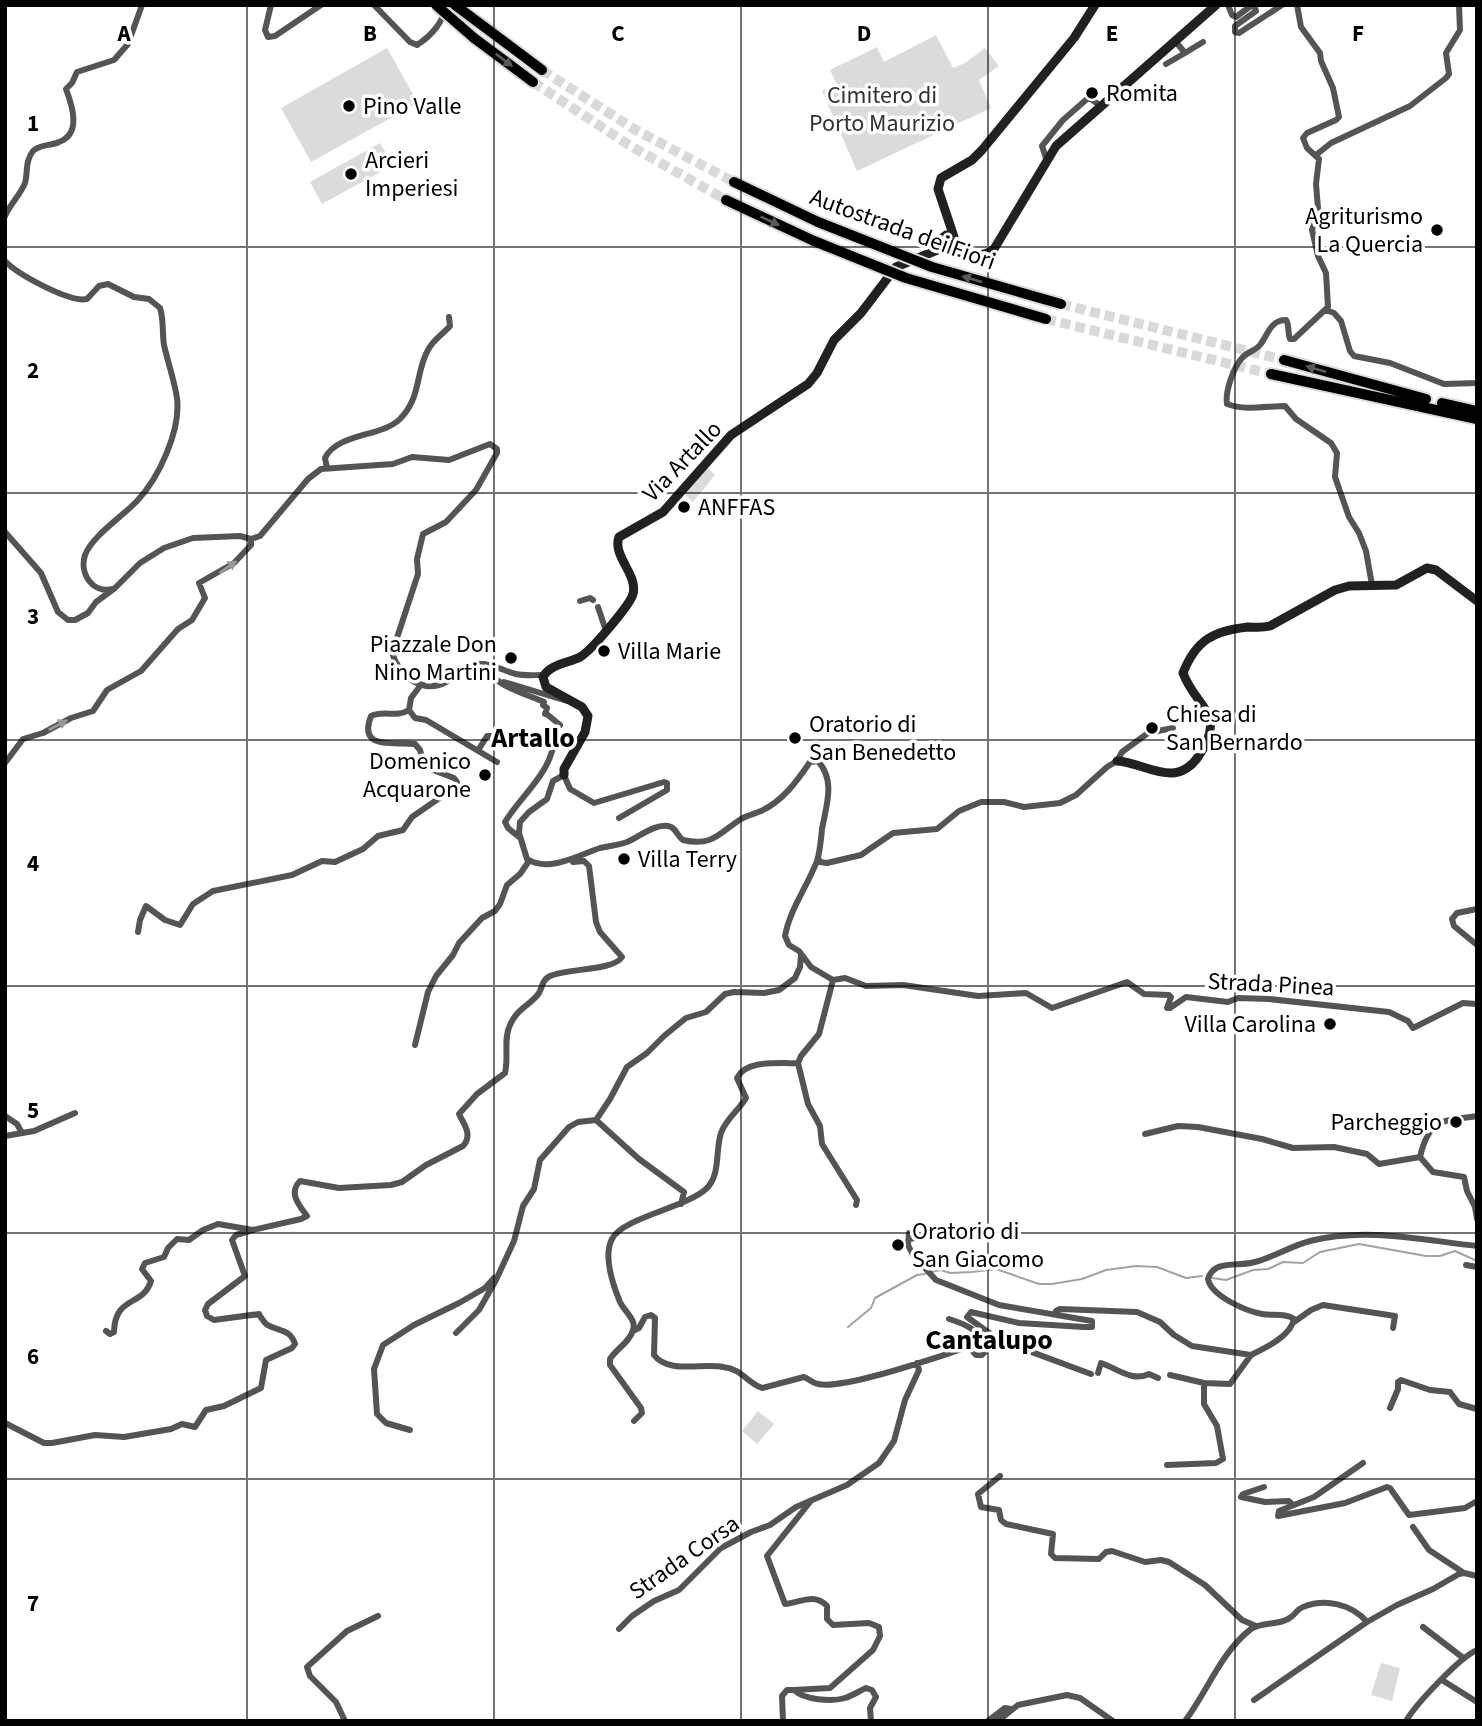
<svg xmlns="http://www.w3.org/2000/svg" width="1482" height="1726" font-family="'Source Sans 3',sans-serif">
	<style>
		.green { fill: #dbdbdb }
		.lines { fill: none; stroke-linecap: round; stroke-linejoin: round }
		.stream { stroke: #a2a2a2; stroke-width: 2 }
		.highway-tunnel { stroke: #d9d9d9; stroke-width: 10; stroke-dasharray: 10 5; stroke-linecap: butt }
		.highway-casing { stroke: #dbdbdb; stroke-width: 14 }
		.street { stroke: #545454; stroke-width: 6 }
		.secondary { stroke: #212121; stroke-width: 9 }
		.highway { stroke: #000; stroke-width: 10 }
		.highway-bridge-casing { stroke: #dbdbdb; stroke-width: 14; stroke-linecap: butt }
		.highway-bridge { stroke: #000; stroke-width: 10 }
		.oneway { fill: #595959 }
		.oneway2 { fill: #989898 }
		.grid { fill: none; stroke: #000; stroke-width: 2; stroke-opacity: 0.55 }
		.poi-dot { fill: #000; stroke: #fff; stroke-width: 2.5 }
		.labels { text-anchor: middle; stroke-width: 7; stroke-linejoin: round; paint-order: stroke }
		.poi-label { font-size: 24px; fill: #000; stroke: #fff; text-anchor: start }
		.park-label { font-size: 24px; fill: #323232; stroke: #fff }
		.street-label { font-size: 24px; fill: #000; stroke: #fff }
		.quarter-label { font-size: 28px; font-weight: bold; fill: #000; stroke: #fff }
		.grid-label { font-size: 23px; text-anchor: middle; font-weight: bold; fill: #000; stroke: #fff; stroke-width: 7; stroke-linejoin: round; paint-order: stroke }
	</style>
	<rect width="100%" height="100%" fill="#fff"/>
	<path class="green" d="M936,35L953,68L965,63L985,48L999,66L979,80L991,108L857,171L822,91L836,83L830,70L877,47L884,62Z
		M387,48L418,103L311,162L281,108Z
		M380,143L393,165L322,204L310,182Z
		M707,467L715,475L693,502L684,494Z
		M758,1411L774,1424L757,1444L742,1431Z
		M1381,1663L1400,1668L1392,1701L1371,1695Z"/>
	<g class="lines">
		<path class="stream" d="M931,1272L941,1270L950,1273L972,1272L996,1269L1039,1284H1052L1082,1279L1106,1270L1136,1266L1157,1267L1186,1278L1202,1276
			M1212,1278L1226,1280L1253,1270L1268,1269L1283,1262L1303,1263L1320,1252L1359,1244L1426,1256H1440L1455,1251L1477,1261
			M848,1327L871,1308L875,1298L917,1275L925,1274"/>
		<path class="highway-tunnel" d="M542,70L634,129L734,182
			M533,82L629,145L726,200
			M1061,304L1284,360
			M1046,319L1271,374"/>
		<defs>
			<path id="highway" d="M455,5L542,70
				M474,38L533,82
				M734,182L818,222
				M726,200L814,241
				M1284,360L1426,399
				M1271,374L1477,419
				M1442,403L1477,411"/>
		</defs>
		<use href="#highway" class="highway-casing"/>
		<path class="street" d="M271,5L265,30L268,37L275,36L321,5
			M374,5L410,42L417,45C434,34 441,23 448,5
			M1228,5L1232,15L1236,17L1252,5L1255,8L1256,11L1235,26V32L1239,33L1282,5
			M1297,5L1301,27L1320,53L1321,61L1333,88L1339,117L1336,120L1307,133L1303,138L1307,148L1319,159L1316,184L1318,208L1312,230L1318,256L1326,273L1328,307L1294,339H1290C1287,332 1290,326 1286,320C1270,320 1268,335 1260,345C1255,351 1247,352 1242,358C1233,368 1225,392 1227,404C1246,411 1266,406 1285,406L1296,419L1331,443L1337,453L1335,477L1349,517L1359,533L1366,551L1372,585
			M1185,53L1203,42
			M1166,64L1185,53L1176,42
			M1316,155L1331,143L1410,106L1446,78L1449,74L1446,53L1460,30L1459,5
			M1047,161L1042,146L1063,120L1087,99H1091L1102,107
			M5,216C10,204 21,194 25,183C28,172 25,161 33,151C40,144 51,146 59,142C82,134 72,105 66,89L72,83L77,72L114,60L128,44L142,5
			M5,261C17,274 70,303 87,299L99,286L108,284L134,297L149,299L160,308C164,320 162,333 164,345C168,363 174,379 177,398C181,430 159,478 137,501C123,516 92,536 85,555C79,574 93,594 113,589
			M1326,310L1334,313L1341,321L1350,351L1354,356L1390,363L1444,384L1477,383
			M327,468L325,458C337,433 382,437 400,419C422,396 415,373 428,350C433,340 443,334 450,326L449,317
			M5,532L41,573L58,612L68,620H75L88,613L96,602L115,588L140,563L164,548L193,538L240,536L251,539L260,536L308,479L321,469L393,464L412,457L449,460L490,444L497,449V453L476,490L446,522L423,534L417,559L418,574L392,653C399,675 422,695 446,682C459,675 462,664 479,664C492,663 503,671 516,674C525,676 534,675 543,675
			M580,601L590,598L593,600
			M598,607L606,631
			M485,664C490,685 526,694 544,702L543,705L547,708L545,714
			M504,682L567,701
			M409,710L415,718L426,720L497,762
			M409,710L411,698L420,686
			M548,715L560,725
			M479,749L487,736H500
			M5,763L23,739L43,733L71,718L93,711L107,690L141,671L178,629L192,620L205,598L199,583L234,563L251,545V539
			M619,818L667,790V783L664,782L594,803L570,789L564,775L553,781L547,799L529,812L520,822L519,833L527,859C549,873 579,855 600,848C609,846 619,845 627,842C639,837 654,824 668,826C676,827 677,836 683,840C713,847 719,833 741,819C748,815 754,814 761,811C783,801 797,781 810,762L818,761C836,781 826,806 822,829C821,839 820,852 817,861C807,887 790,909 785,936L789,945L799,951L811,967L833,980L819,1034L801,1056L798,1063
			M519,837L508,828L505,822C520,797 551,773 554,741
			M818,858L820,862L827,863L861,855L893,833L937,829L959,811L981,802H1004L1024,807L1060,803L1076,795L1107,767L1117,761L1122,752L1148,733L1173,728
			M1477,909L1457,913L1452,919L1454,926L1477,945
			M138,932L140,920L146,906L165,920L180,925L193,904L213,891L292,875L322,861L335,862L363,849L378,836L403,830L412,817L451,790L457,782L454,778L425,767L420,750L415,744C397,741 357,752 371,716C384,710 396,718 409,710
			M833,980L845,978L866,986L903,985L978,996L1026,993L1052,1008L1127,982L1144,994L1169,995L1171,997L1167,1008H1170L1186,997L1228,1002L1238,998L1269,999L1389,1012L1408,1021L1413,1028L1463,1003L1477,1004
			M415,1045L428,992L436,976L453,955L459,943L482,918L495,911L500,904L507,885L520,874L529,861
			M798,1063L808,1104L820,1126L822,1144L857,1200L856,1205
			M5,1116L17,1124L22,1133
			M596,1120L639,1159L684,1192L681,1204
			M1145,1134L1178,1126L1198,1127L1262,1139L1293,1148L1334,1147L1367,1154L1379,1164L1420,1157L1433,1172L1464,1177L1467,1191L1475,1207L1477,1219
			M5,1136L34,1131L75,1113
			M1420,1157C1429,1118 1442,1121 1477,1116
			M909,1233L908,1245L913,1255L936,1280L999,1305L1092,1321V1327H1084L1019,1323L971,1312L967,1317L999,1340L1091,1374
			M909,1239L936,1235
			M1466,1265L1477,1267
			M1056,1314V1311L1060,1309L1137,1312L1160,1322L1174,1335L1192,1346L1251,1355C1265,1348 1291,1336 1294,1319C1286,1313 1273,1316 1262,1314C1246,1311 1211,1296 1208,1279C1214,1259 1238,1267 1255,1262C1274,1257 1291,1246 1310,1241C1366,1227 1421,1240 1477,1246
			M949,1319C965,1324 976,1329 986,1343L980,1355
			M1294,1322L1311,1310L1323,1305L1395,1316L1393,1328
			M106,1331L110,1334L114,1332C115,1295 143,1307 151,1281L142,1269L145,1263L164,1257L168,1248L177,1239L189,1240L203,1230L218,1224L253,1230L301,1219L307,1216C299,1205 288,1193 300,1181L339,1188L391,1185L402,1182L426,1165L463,1146C473,1135 464,1124 459,1114L477,1094L505,1073C509,1057 503,1039 510,1025C518,1007 531,1005 539,993C543,986 542,980 550,976C568,968 613,971 622,957L600,932L596,922L589,866L584,861L573,862
			M633,1331L639,1328L645,1317L651,1315L655,1318L654,1355C668,1374 702,1363 723,1367C742,1369 747,1383 762,1388L804,1377C809,1379 812,1383 818,1384C844,1390 939,1356 969,1347L976,1355H982L998,1339
			M456,1333L479,1310L496,1280L514,1241L523,1206L534,1189L540,1160L569,1127L578,1122L596,1120L610,1099L627,1067L647,1053L664,1036L686,1018L706,1012L725,994L734,992L764,993L779,990L795,978L800,967L801,955
			M1098,1373L1101,1363C1118,1369 1132,1382 1149,1374L1158,1378
			M1170,1375L1204,1383L1230,1384L1251,1355
			M1390,1408L1398,1389V1382L1401,1380L1430,1390L1450,1392L1459,1404L1477,1409
			M634,1421L642,1413L641,1408L610,1365V1359C616,1349 630,1342 633,1330C637,1320 624,1311 620,1302C613,1285 603,1256 612,1239C622,1218 685,1208 706,1189C721,1175 715,1151 721,1133C726,1119 739,1110 746,1098L737,1078C746,1059 780,1064 798,1063
			M5,1423L44,1443H52L95,1435L124,1437L171,1429L182,1424L195,1427L206,1410L224,1406L261,1388L266,1360L292,1348L295,1344C290,1328 278,1332 266,1324C265,1323 259,1315 259,1314L214,1320L207,1316L205,1310L208,1304L245,1276L232,1240L236,1235L253,1230
			M410,1430L386,1423L377,1414L374,1369L383,1345L414,1325L459,1303L485,1288L494,1278
			M1363,1463L1314,1497L1279,1511L1278,1516L1345,1503L1387,1487L1390,1488L1409,1515L1465,1508L1477,1501
			M1167,1465L1216,1463L1223,1459L1217,1426L1204,1404V1383
			M1000,1476L978,1494L981,1507L999,1510L1001,1520L1006,1524L1053,1534L1051,1554L1055,1558L1099,1559L1106,1552L1112,1551L1145,1562L1161,1560L1169,1562L1205,1585L1242,1620L1256,1626
			M1264,1487L1243,1494L1241,1497L1265,1502L1289,1501L1292,1504
			M1413,1527L1429,1550L1464,1573
			M1423,1627L1462,1657
			M619,1629L632,1616L654,1601L679,1590L721,1548L751,1532L770,1525L796,1507L847,1485L879,1463L894,1441L905,1400L919,1370L917,1363
			M1442,1680L1477,1702
			M794,1690L830,1688L873,1650L880,1636L879,1627L869,1623L833,1625L827,1619V1606C814,1592 800,1603 785,1604L767,1556L810,1502
			M1254,1700L1367,1622
			M345,1721L336,1702L310,1676L307,1667L347,1631L378,1616
			M783,1721L782,1696L787,1690H794C804,1700 832,1702 845,1698C852,1696 859,1691 866,1688L872,1690L876,1697L870,1708L871,1721
			M988,1721L1005,1708L1011,1709
			M998,1721L1018,1705L1067,1695L1080,1698L1113,1721
			M1185,1721C1207,1692 1221,1652 1251,1629C1262,1621 1281,1626 1291,1617C1296,1614 1297,1609 1303,1607C1325,1598 1352,1604 1367,1622L1397,1605L1433,1589L1459,1574L1464,1573L1477,1576
			M1406,1721C1416,1704 1460,1657 1477,1650"/>
		<path class="secondary" d="M954,237L938,189L941,178L972,160L982,150L1074,38L1095,5
			M948,249C963,253 980,260 994,249L1056,146L1216,5
			M1117,761C1136,762 1152,773 1171,773C1182,773 1192,766 1198,757C1228,714 1196,708 1183,673C1196,640 1213,631 1248,627C1256,627 1262,628 1270,626L1335,590L1349,586L1396,585L1427,568L1436,570L1477,601
			M564,775V769L585,732L588,716L582,707L546,687L543,677C550,664 569,663 580,657C591,651 630,605 633,594C638,574 612,556 619,537L663,512L731,435L808,384L817,373L834,340L861,313L896,267L940,249L951,248L955,243L952,236L946,235L942,238L941,243L945,248"/>
		<use href="#highway" class="highway"/>
		<defs>
			<path id="highway-bridge" d="M436,5L474,38
				M818,222L932,267L1061,304
				M814,241L906,278L1046,319"/>
		</defs>
		<use href="#highway-bridge" class="highway-bridge-casing"/>
		<use href="#highway-bridge" class="highway-bridge"/>
	</g>
	<defs><path id="oneway-solid" d="M-6-.8H1V-3.2L6.5 0L1 3.2V.8H-6Z" transform="scale(1.75)"/></defs>
	<g class="oneway">
		<use href="#oneway-solid" transform="translate(504 60) rotate(37)"/>
		<use href="#oneway-solid" transform="translate(770 221) rotate(25)"/>
		<use href="#oneway-solid" transform="translate(972 279) rotate(-163)"/>
		<use href="#oneway-solid" transform="translate(1316 369) rotate(-164)"/>
	</g>
	<g class="oneway2">
		<use href="#oneway-solid" transform="translate(228 567) rotate(-35)"/>
		<use href="#oneway-solid" transform="translate(58 725) rotate(-28)"/>
	</g>
	<path class="grid" d="M247,5V1721M494,5V1721M741,5V1721M988,5V1721M1235,5V1721M5,247H1477M5,493H1477M5,740H1477M5,986H1477M5,1233H1477M5,1479H1477"/>
	<g class="poi-dot">
		<circle cx="1092" cy="93" r="7"/>
		<circle cx="349" cy="106" r="7"/>
		<circle cx="351" cy="174" r="7"/>
		<circle cx="1437" cy="230" r="7"/>
		<circle cx="684" cy="507" r="7"/>
		<circle cx="604" cy="651" r="7"/>
		<circle cx="511" cy="658" r="7"/>
		<circle cx="1152" cy="728" r="7"/>
		<circle cx="795" cy="738" r="7"/>
		<circle cx="485" cy="775" r="7"/>
		<circle cx="624" cy="859" r="7"/>
		<circle cx="1330" cy="1024" r="7"/>
		<circle cx="1456" cy="1122" r="7"/>
		<circle cx="898" cy="1245" r="7"/>
	</g>
	<g class="labels">
		<g class="poi-label">
			<text x="1106" y="101">Romita</text>
			<text x="363" y="114">Pino Valle</text>
			<text x="365" y="168">Arcieri<tspan x="365" dy="28">Imperiesi</tspan></text>
			<text x="1423" y="224" text-anchor="end">Agriturismo<tspan x="1423" dy="28">La Quercia</tspan></text>
			<text x="698" y="515">ANFFAS</text>
			<text x="497" y="652" text-anchor="end">Piazzale Don<tspan x="497" dy="28">Nino Martini</tspan></text>
			<text x="618" y="659">Villa Marie</text>
			<text x="1166" y="722">Chiesa di<tspan x="1166" dy="28">San Bernardo</tspan></text>
			<text x="809" y="732">Oratorio di<tspan x="809" dy="28">San Benedetto</tspan></text>
			<text x="471" y="769" text-anchor="end">Domenico<tspan x="471" dy="28">Acquarone</tspan></text>
			<text x="638" y="867">Villa Terry</text>
			<text x="1316" y="1032" text-anchor="end">Villa Carolina</text>
			<text x="1442" y="1130" text-anchor="end">Parcheggio</text>
			<text x="912" y="1239">Oratorio di<tspan x="912" dy="28">San Giacomo</tspan></text>
		</g>
		<g class="park-label">
			<text x="882" y="103">Cimitero di<tspan x="882" dy="28">Porto Maurizio</tspan></text>
		</g>
		<g class="street-label">
			<text transform="translate(903 229) rotate(20)" y="8">Autostrada dei Fiori</text>
			<text transform="translate(682 461) rotate(-46)" y="8">Via Artallo</text>
			<text transform="translate(1271 984) rotate(3)" y="8">Strada Pinea</text>
			<text transform="translate(684 1557) rotate(-35)" y="8">Strada Corsa</text>
		</g>
		<g class="quarter-label">
			<text x="533" y="747">Artallo</text>
			<text x="989" y="1349">Cantalupo</text>
		</g>
	</g>
	<g class="grid-label">
		<text x="124" y="41">A</text>
		<text x="370" y="41">B</text>
		<text x="618" y="41">C</text>
		<text x="864" y="41">D</text>
		<text x="1112" y="41">E</text>
		<text x="1358" y="41">F</text>
		<text x="33" y="131">1</text>
		<text x="33" y="378">2</text>
		<text x="33" y="624">3</text>
		<text x="33" y="871">4</text>
		<text x="33" y="1118">5</text>
		<text x="33" y="1364">6</text>
		<text x="33" y="1611">7</text>
	</g>
	<rect width="1482" height="1726" fill="none" stroke="#000000" stroke-width="14"/>
</svg>
